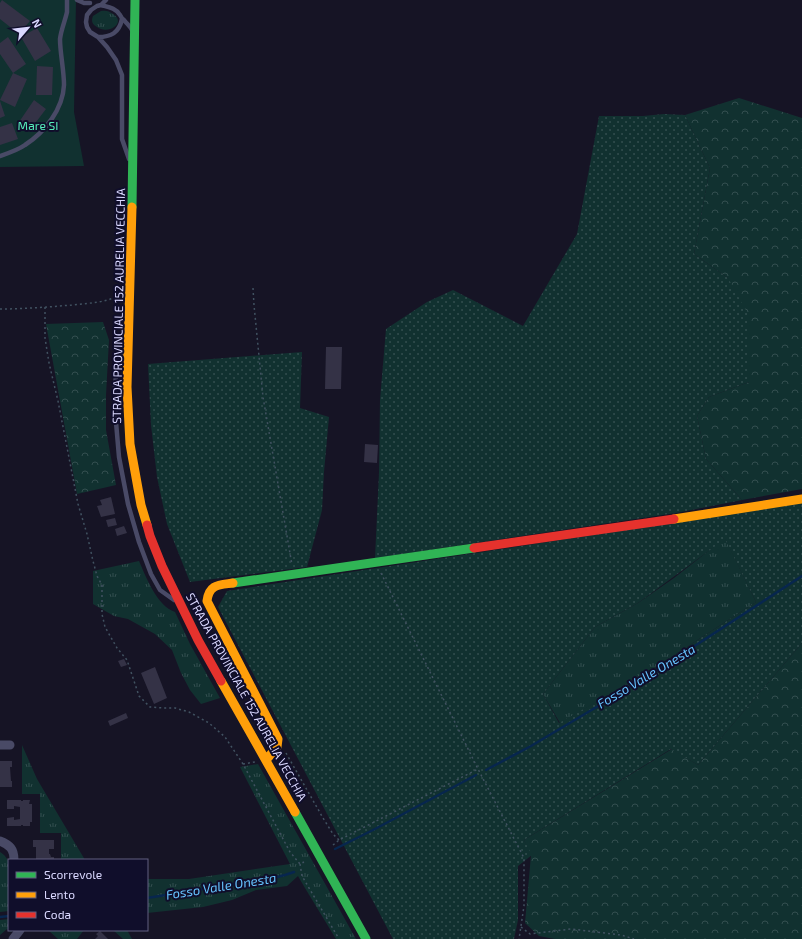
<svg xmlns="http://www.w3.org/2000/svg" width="802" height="939" font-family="'Exo 2',sans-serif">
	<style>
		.grass { fill: url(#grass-tufts) }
		.forest { fill: url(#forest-crowns) }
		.park { fill: #113130 }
		.garden { fill: url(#garden-dots); fill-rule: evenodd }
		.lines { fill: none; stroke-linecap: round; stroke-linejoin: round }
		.stream { stroke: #07264e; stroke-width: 2.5 }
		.building { fill: #343246 }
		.path { stroke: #415261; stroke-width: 1.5; stroke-dasharray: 2 3; stroke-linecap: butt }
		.lane { stroke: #494a66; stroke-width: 4.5 }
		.street { stroke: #494a66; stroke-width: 9 }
		.fast { stroke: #30b455; stroke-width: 9 }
		.slow { stroke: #ff9f0a; stroke-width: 9 }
		.jam { stroke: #e5322d; stroke-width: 9 }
		.labels { text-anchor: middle; stroke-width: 4; stroke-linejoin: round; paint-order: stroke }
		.park-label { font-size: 12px; fill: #56edbb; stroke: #100e2b }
		.street-label { font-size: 12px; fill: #dad8ff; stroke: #100e2b }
		.water-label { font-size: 13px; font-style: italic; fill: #66c4ff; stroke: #100e2b }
	</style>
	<defs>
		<pattern id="grass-tufts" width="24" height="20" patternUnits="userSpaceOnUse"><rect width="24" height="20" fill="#113130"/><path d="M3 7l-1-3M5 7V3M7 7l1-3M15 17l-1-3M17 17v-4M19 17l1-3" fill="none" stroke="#334e4f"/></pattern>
		<pattern id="forest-crowns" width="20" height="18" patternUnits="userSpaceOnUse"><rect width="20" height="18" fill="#113130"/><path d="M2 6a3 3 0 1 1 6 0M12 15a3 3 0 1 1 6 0" fill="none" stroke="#334e4f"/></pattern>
		<pattern id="garden-dots" width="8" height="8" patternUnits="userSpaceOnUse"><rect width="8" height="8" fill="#113130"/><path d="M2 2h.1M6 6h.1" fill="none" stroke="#334e4f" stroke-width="1.8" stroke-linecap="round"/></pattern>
	</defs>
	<rect width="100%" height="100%" fill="#161425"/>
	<path class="grass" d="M101,11C106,10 109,11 113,14C127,23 108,35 97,27C92,24 91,21 93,16Z
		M725,538L756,602L645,674L560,723L543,694L595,627L638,603L674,578Z
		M139,561C146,577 157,606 175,612L190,644L220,698L201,704L190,690L181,673L172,650L155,634L128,619L114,616L93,604V571Z
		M22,745L37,779L85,860H61V833H40V794H22Z
		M258,764L356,939H336L305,888L298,876L287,886L256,890L232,900L203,907L147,913V879H189L290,864L240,767Z
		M0,852C5,855 8,859 9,865V911L0,912Z
		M9,919V930H13L11,932L7,929L0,935V920Z
		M48,930H84L77,939H58Z
		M113,930H127L132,939H123Z"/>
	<path class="forest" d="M739,98L802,118V489L742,500L706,459L697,416L709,397L749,382L728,278L694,254L710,168L685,115Z
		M103,322L109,340L106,395V430L116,485L77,494L46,324Z
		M802,643V939H555L539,936L525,923L531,855L524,840L672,749L698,765Z"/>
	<path class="park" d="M0,0H76L74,112L84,166L0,167Z"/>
	<path class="garden" d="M664,114L685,115L710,168L694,254L728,278L749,316V382L709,397L697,416L706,459L742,500L676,513L375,558L379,473L380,400L386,329L427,302L453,290L523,326L577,234L599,116H643Z
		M302,352L300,408L329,417L324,472L322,510L307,567L190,582L167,524L157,477L151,425L148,364Z
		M802,503V643L698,765L671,749L524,840L532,855L518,866V920L514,939H393L218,607L227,591ZM725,539L756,602L645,674L559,723L543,694L595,627L638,603Z"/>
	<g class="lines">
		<path class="stream" d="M486,770L531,746L647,677L802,576
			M335,849L375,829L476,775
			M147,898L277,877L285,875L294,872
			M0,917L9,916"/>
	</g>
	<path class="building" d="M2,0L30,21L19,34L0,19V3Z
		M37,28L51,51L35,61L21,37Z
		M8,37L26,64L13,73L27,79L15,107L0,100L13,73L0,54V43Z
		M37,66L53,67L52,95H36Z
		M34,100L46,109L30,130L19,122Z
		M0,101L5,116L0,118Z
		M12,123L18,139L0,145V127Z
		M326,347H342L341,389H325Z
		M365,444L378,445L377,463L364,462Z
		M111,497L115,514L101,517L97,506L102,505L100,500Z
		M115,518L117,525L108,527L106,520Z
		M124,526L127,533L117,536L115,529Z
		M124,659L127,665L121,667L118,661Z
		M155,667L167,698L154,704L141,673Z
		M126,713L128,718L110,726L108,721Z
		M0,761H12V767H10L11,781H12V787H0Z
		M7,800H21V801H23V800H30L29,804H32V822H30V826H23V825H21V826H7V818L14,817V820L20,819V807L14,806V809H7Z
		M33,840H54V849H49V854H50L51,857H54V860H36V847H33Z
		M100,931L108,939H95L98,936L96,934Z"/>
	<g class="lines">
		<path class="path" d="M253,288L254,305L263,397L292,565
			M45,307V338L49,363L58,401L78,504L87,534L93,561L97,576L102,585V614L105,627L117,648L127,660L139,696L150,707L163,708H175L189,712L209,723L225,737L243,764L290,852L300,864L304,862
			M0,309C24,309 48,307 72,305C88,303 104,303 118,296
			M381,573L478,769L524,858V906L519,939
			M286,753L323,818L333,834L339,840
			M243,764L255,762
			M333,845L339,840L478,769
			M300,864L302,876L339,939
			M521,927L530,934L571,929L621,935L634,939"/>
		<path class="lane" d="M77,0L84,3H90
			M106,0L101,5L97,6L91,10L87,15L86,22L87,27L90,32L98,37L107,47L116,60L122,75V139L129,159
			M101,5C108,7 116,8 120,15C123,19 120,17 124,20C127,24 130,26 132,30
			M98,37C111,37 119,33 122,19
			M0,156C9,153 18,150 25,145C45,132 63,109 64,85C64,70 60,53 60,39C61,30 65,21 67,12C67,8 67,4 67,0
			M124,354L117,366L115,385L116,422L119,457L128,504L139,542L151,574L160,590L174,600"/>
		<path class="street" d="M0,745H10
			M0,841C10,845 14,849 14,860
			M13,939L20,930"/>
		<path class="fast" d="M132,207L135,0
			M233,583L474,548
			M295,812L366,939"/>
		<path class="slow" d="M132,207L127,387L130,444L141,505L147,525
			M674,519L802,499
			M233,583C219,585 209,584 207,601L278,739L277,747L266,760
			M221,681L295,812"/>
		<path class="jam" d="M147,525L150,536L162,566L198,640L221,681
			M474,548L674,519"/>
	</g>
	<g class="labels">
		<g class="park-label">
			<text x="38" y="130">Mare SI</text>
		</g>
		<g class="street-label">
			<text transform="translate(119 306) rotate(-89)" y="4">STRADA PROVINCIALE 152 AURELIA VECCHIA</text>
			<text transform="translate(246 697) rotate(61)" y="4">STRADA PROVINCIALE 152 AURELIA VECCHIA</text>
		</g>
		<g class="water-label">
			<text transform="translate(646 676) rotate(-31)" y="5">Fosso Valle Onesta</text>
			<text transform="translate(221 886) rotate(-9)" y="5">Fosso Valle Onesta</text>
		</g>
	</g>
	<rect x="8" y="859" width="140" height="72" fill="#100e2b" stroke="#615f80"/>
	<rect x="16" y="872" width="20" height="6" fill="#30b455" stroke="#615f80"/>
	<text x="44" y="879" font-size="12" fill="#dad8ff">Scorrevole</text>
	<rect x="16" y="892" width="20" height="6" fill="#ff9f0a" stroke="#615f80"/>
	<text x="44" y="899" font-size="12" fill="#dad8ff">Lento</text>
	<rect x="16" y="912" width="20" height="6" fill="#e5322d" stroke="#615f80"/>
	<text x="44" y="919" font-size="12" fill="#dad8ff">Coda</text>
	<g transform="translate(28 28) rotate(62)" stroke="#100e2b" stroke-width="3" paint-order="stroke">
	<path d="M0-3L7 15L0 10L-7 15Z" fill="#dad8ff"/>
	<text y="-6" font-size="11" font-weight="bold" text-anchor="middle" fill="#dad8ff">N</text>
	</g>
</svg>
